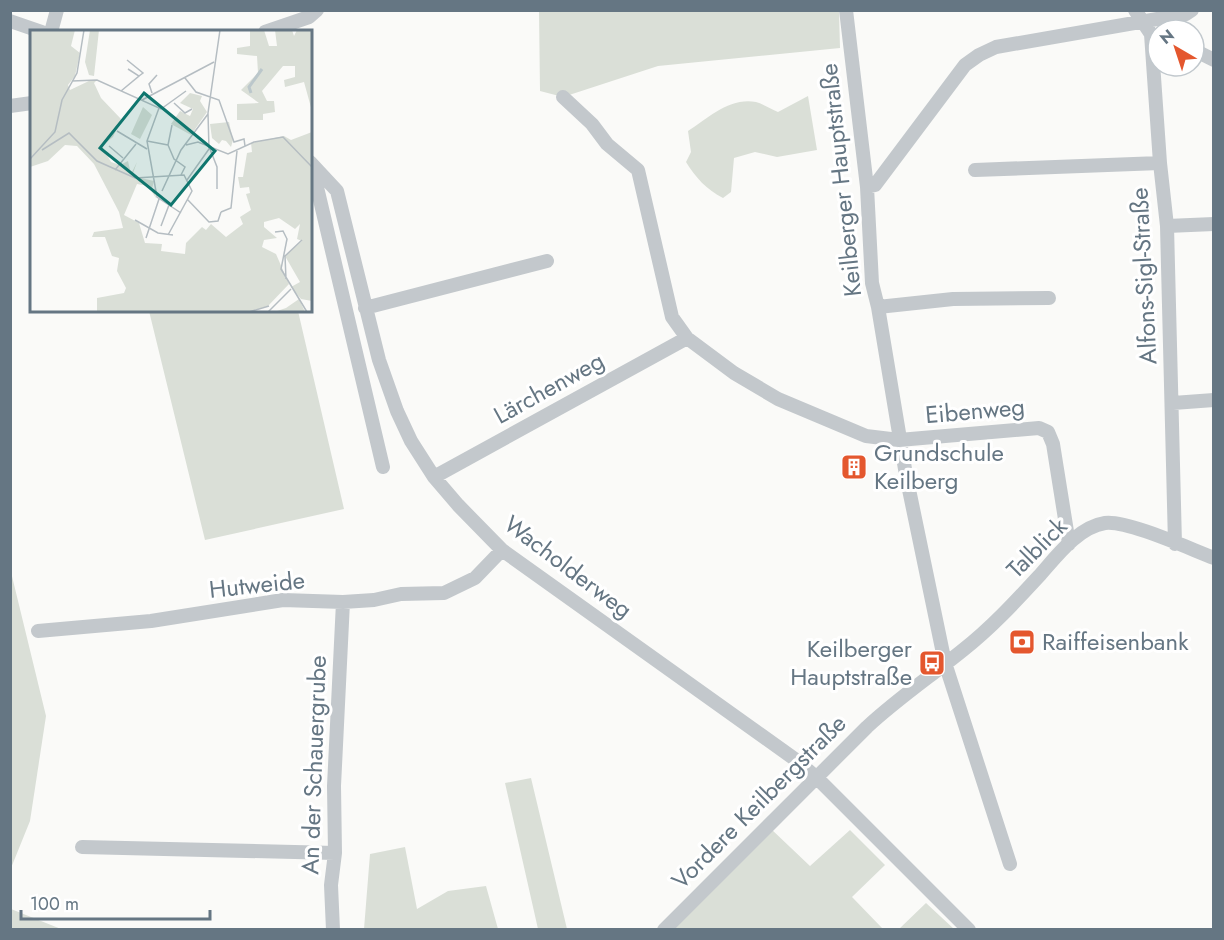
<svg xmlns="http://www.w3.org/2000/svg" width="1224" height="940" font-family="Jost,sans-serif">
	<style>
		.green { fill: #dadfd7 }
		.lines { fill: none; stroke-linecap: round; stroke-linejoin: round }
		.street { stroke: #c3c8cc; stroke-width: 14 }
		.labels { text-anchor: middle; stroke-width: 6; stroke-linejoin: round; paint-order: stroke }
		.street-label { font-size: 24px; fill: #657683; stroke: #fff }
		.poi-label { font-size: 24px; fill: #657683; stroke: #fff; text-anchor: start }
		.inset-river { fill: none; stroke: #bbc7cb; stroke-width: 3 }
		.inset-road { fill: none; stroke: #b5bdc2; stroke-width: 1.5 }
		.view { fill: #0f766e; fill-opacity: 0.15; stroke: #0f766e; stroke-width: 3 }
		.inset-edge { fill: none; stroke: #657683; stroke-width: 3 }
	</style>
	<rect width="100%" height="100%" fill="#fafaf8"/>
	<path class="green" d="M539,11H839L840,48L658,66L563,97L540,91Z
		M808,96L817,150L777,157L755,152L734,158L731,192L723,198C707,190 695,177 686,162L691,152L688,131C708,118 730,97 756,102C763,104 771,109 778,112Z
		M149,311H298L344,509L205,540Z
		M10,568L46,716L30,821L11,868Z
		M531,778L567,929H538L505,783Z
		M770,828L810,866L850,830L885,865L852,897L883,929L669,930Z
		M405,847L417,909L448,891L486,886L498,929H364L370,854Z
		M926,903L954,929H899Z
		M11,909L61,929H11Z"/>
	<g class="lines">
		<path class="street" d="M846,10L867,187L872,283L878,307L906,475L945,663L1010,864
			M1135,10L1151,34L1160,163L1167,226L1175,544
			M10,21L42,32
			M51,32L57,10
			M265,32L309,17L317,10
			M1194,50L1214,60
			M563,97L592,124L607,144L638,170L672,317L687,338L734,373L778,399L866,436L899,440L1039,428L1048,432L1053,444L1069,544
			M10,106L32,103
			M310,162L337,191L379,360L397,411L411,441L434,477L458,505L502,550L796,760L816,777L969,930
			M312,166L383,467
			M975,170L1160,163
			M867,187L875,185L965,65L979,55L996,47L1186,14L1192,10
			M1167,226L1214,224
			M878,307L953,299L1049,298
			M365,308L547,261
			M1173,403L1214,400
			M434,477L687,338
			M38,631L151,621L283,600L343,602L374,600L401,594L444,593L475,578L502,550
			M82,847L335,853
			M333,930L331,885L335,853L334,786L343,602
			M664,930L867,727C897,699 931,676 963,650C991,628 1015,602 1039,576C1056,557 1078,527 1105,523C1127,520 1190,549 1214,558"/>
	</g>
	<defs>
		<symbol id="building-square" viewBox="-11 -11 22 22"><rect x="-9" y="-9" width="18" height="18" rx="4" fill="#e4572e" stroke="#fff"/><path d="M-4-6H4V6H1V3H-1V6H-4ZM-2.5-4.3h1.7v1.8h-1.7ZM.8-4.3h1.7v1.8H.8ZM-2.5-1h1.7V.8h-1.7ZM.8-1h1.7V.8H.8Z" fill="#fff"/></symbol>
		<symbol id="bank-square" viewBox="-11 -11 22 22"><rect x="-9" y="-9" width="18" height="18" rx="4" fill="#e4572e" stroke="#fff"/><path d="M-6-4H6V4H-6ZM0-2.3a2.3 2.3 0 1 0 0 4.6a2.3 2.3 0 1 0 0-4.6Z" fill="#fff"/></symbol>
		<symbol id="bus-square" viewBox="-11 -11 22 22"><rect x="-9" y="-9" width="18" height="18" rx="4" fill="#e4572e" stroke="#fff"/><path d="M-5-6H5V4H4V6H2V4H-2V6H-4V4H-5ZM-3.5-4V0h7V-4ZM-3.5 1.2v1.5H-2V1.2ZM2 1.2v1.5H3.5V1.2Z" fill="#fff"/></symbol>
	</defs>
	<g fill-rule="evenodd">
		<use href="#building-square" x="839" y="452" width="30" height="30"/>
		<use href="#bank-square" x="1007" y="627" width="30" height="30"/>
		<use href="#bus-square" x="917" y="648" width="30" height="30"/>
	</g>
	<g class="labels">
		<g class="street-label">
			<text transform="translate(841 180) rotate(-96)" y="8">Keilberger Hauptstraße</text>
			<text transform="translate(1144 276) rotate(-93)" y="8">Alfons-Sigl-Straße</text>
			<text transform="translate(549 388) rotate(-29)" y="8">Lärchenweg</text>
			<text transform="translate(975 411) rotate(-5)" y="8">Eibenweg</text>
			<text transform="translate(1037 548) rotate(-45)" y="8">Talblick</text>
			<text transform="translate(568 567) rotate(37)" y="8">Wacholderweg</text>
			<text transform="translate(257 585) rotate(-6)" y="8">Hutweide</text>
			<text transform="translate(314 765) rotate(-88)" y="8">An der Schauergrube</text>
			<text transform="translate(759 802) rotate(-45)" y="8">Vordere Keilbergstraße</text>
		</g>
		<g class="poi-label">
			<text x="874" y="461">Grundschule<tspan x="874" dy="28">Keilberg</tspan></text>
			<text x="1042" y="650">Raiffeisenbank</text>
			<text x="912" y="657" text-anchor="end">Keilberger<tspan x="912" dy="28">Hauptstraße</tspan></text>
		</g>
	</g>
	<g transform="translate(30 30)">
		<rect width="282" height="282" fill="#fafaf8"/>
		<path d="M0,0H45L41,16L50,23L45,46L38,55L40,60L61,50L66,51L64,53L71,68L91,89L83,107L72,116L81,132L90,135L98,131L101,144L107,132L102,146L124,151L122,159H125L126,168L118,156L107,154L94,185L109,193L115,213L132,214L131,221L155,224L156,213L172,197L176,200L181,194L196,207L213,194L210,187L221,180L216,164L220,163L219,157L210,158L208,147H213L217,123L222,122L221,113L254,106L261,110L282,102V271L271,269L261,257L270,252L255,226L272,211L267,209L270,194L265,199L249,188L234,192V197L247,208L234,210L232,217L246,224L259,254L238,276L218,282H67V268L94,263L96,258L87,241L89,228L82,226L75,207H62L64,202L93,198L89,182L64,134L47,116L35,115L18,131L0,137ZM60,0H69L64,46L59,45L55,32ZM220,0H234L239,16H247L245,0H262L264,6L267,0H282V81L274,52L255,57L254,50L265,47V36H253L232,61L237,71H244L245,82L233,84V90H207V74L229,73L211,60L228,43L227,26L207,24V18L220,16ZM160,63L172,66L170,71L177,82L161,105L141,94L150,81L160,86L163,79L150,73ZM113,77L122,85L110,109L101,104ZM199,92L203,110L201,117L196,111L192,110L189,114L182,108L180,94ZM269,269L275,282H244L256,278Z" fill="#dadfd7"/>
		<path class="inset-river" d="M221,63L219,57L232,39"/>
		<path class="inset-road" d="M97,30L113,43L109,46M155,48L166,62L189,70L204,112L214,109L215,116M42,51L67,50L131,79L156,61M91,61L109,46L98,39M122,63L119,54L127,45M112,70L184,32M144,73L155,83L162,79M129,78L117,111L127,167L151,183M142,95L138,115L144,129L155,137L151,145M87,101L117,119M117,111L138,115M156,115L168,112L198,124L224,112L253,107L282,137M79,116L93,128M180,119L187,137V159M12,120L39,103L67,131L105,148L154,145L162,161L138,205M0,129L25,102L32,70L47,43L54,0M85,140L106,114M157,150L179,119L178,83L190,0M132,161L151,120L178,84M157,169L179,192L188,191L191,182M191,182L201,178L207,121M105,190L128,203L143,205M131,196L139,175M245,202L253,201L257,209L251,239L277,282M116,208L129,169M256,249L255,226L272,210M219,282L239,276M238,282L261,259"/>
		<path class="view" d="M114,63L185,121L141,175L70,118Z"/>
		<rect width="282" height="282" class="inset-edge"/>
	</g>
	<rect width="1224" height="940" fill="none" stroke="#657683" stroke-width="24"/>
	<g transform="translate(1176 48) rotate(321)"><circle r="28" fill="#ffffff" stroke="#c1c8cd" stroke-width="1.5"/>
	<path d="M0-4.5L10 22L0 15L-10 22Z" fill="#e4572e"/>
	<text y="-9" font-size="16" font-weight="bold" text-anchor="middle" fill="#657683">N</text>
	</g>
	<path d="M21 910v9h189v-9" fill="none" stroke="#657683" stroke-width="3"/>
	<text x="30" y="910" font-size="18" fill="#657683" stroke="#ffffff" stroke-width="4.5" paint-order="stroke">100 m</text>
</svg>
